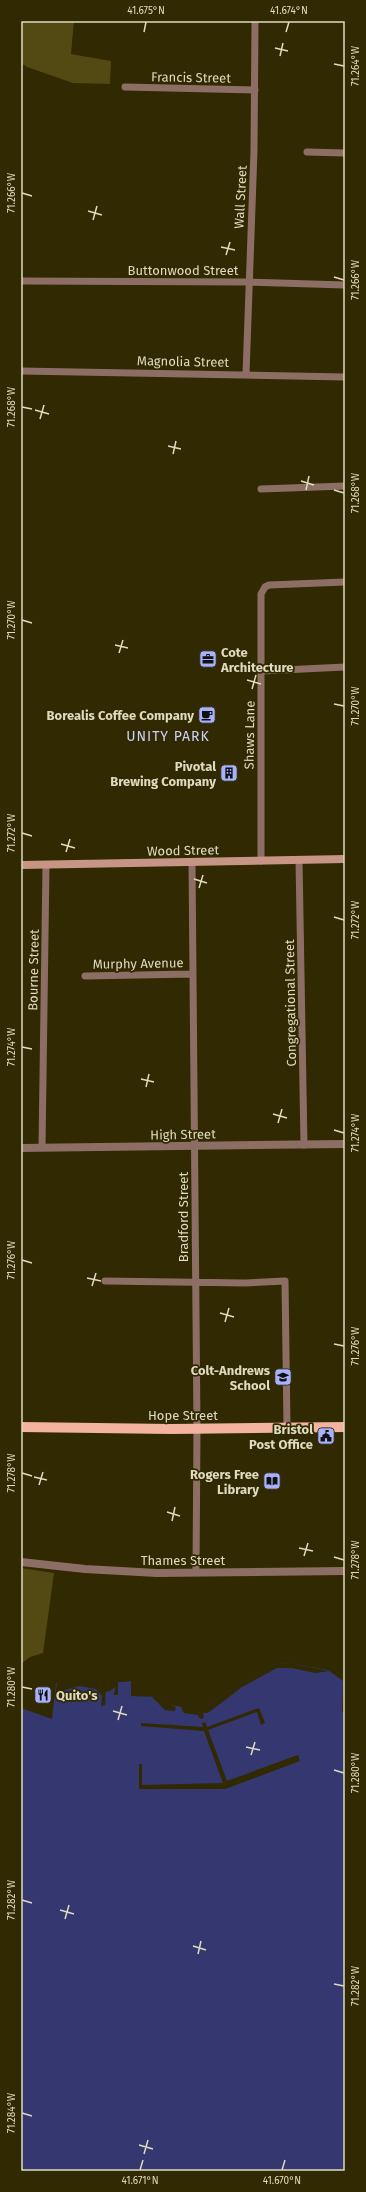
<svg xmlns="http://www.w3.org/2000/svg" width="366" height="2192" font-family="'Fira Sans',sans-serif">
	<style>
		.green { fill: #534912 }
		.water { fill: #343770 }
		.pier { fill: #302901 }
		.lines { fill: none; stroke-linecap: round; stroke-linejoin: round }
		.minor { stroke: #8d6e64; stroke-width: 7 }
		.tertiary { stroke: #8d6e64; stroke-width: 8 }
		.secondary { stroke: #c79585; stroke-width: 8 }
		.primary { stroke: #f4b39e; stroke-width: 10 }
		.ticks { fill: none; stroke: #dfdac0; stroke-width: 1.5 }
		.labels { text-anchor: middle; stroke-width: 3.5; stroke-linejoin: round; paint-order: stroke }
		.street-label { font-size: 13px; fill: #dfdac0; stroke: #302901 }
		.poi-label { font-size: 13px; font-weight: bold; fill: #dfdac0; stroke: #302901; text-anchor: end }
		.neighbourhood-label { font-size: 14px; letter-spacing: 1px; fill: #cbd1fc; stroke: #302901 }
		.neatline { fill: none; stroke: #dfdac0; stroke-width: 1.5 }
		.ticks-label { font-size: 10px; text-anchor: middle; fill: #dfdac0 }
	</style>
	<rect width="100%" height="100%" fill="#302901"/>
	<path class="green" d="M21,21H74L71,54L111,61L110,84L73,83L27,67L21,63Z
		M21,1568L54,1573L43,1653L30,1657L21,1664Z"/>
	<path class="water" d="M289,1663L328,1670L343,1681L342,1712H345V2171H21V1708L52,1719L56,1683L104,1685V1692L110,1691L118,1685V1682L131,1681V1696L158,1697L170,1705L190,1708L205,1707L255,1674L273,1664Z"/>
	<path class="pier" d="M289,1663L329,1671L315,1673L292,1668H277L242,1687L212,1710L207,1713H203L204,1718L200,1719L198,1715L184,1713L181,1707H205L255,1674L273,1664Z
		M131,1679V1681L118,1682V1695H114L116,1681Z
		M77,1680L79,1682L106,1684L105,1705L101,1706L102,1696L96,1689L80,1686L56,1692L57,1681Z
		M152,1697H158L170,1705L176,1707L175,1711L165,1710Z
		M259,1708L265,1723L261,1725L257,1712L208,1730L227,1781L298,1755L300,1761L225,1789H139V1764H142V1785L223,1783L204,1731L141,1726V1723L203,1727L202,1723L205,1722L207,1727Z"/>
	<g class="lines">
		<path class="minor" d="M125,87L255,90
			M307,152L345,153
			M21,281L248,282L345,285
			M21,371L345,377
			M246,374L254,151L255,21
			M261,489L345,486
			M262,671L345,667
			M299,860L304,1145
			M261,861V594L265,587L269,585L345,582
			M192,862L197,1428L196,1572
			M85,976L192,974
			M42,1147L46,865
			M105,1281L245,1283L285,1281L287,1427"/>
		<path class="tertiary" d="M21,1148L345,1144
			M21,1562L85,1569L157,1573L345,1571"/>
		<path class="secondary" d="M21,865L345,859"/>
		<path class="primary" d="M21,1427L171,1429L345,1427"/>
	</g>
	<path class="ticks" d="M144,32L146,22M286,32L289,22M275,48L288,51M280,56L283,43M334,64L344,66M22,193L32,196M88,211L102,215M93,220L97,206M221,247L235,250M226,255L230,242M334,277L344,280M22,407L32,409M35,410L49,414M40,419L44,405M168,446L181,449M173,454L176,441M301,481L314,485M306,490L309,476M334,490L344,493M22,620L32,623M115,645L128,648M119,653L123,640M247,680L261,684M252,689L256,675M334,704L344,706M22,833L32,836M61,844L75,848M66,852L70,839M194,879L207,883M199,888L203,875M334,917L344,920M22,1047L32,1049M141,1079L154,1082M146,1087L149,1074M273,1114L287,1118M278,1123L282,1109M334,1130L344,1133M22,1260L32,1263M87,1278L101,1281M92,1286L96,1273M220,1313L234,1317M225,1322L229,1308M334,1344L344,1346M22,1473L32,1476M34,1477L47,1480M39,1485L43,1472M167,1512L180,1516M172,1521L175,1507M299,1548L313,1551M304,1556L308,1543M334,1557L344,1560M22,1687L32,1689M113,1711L127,1715M118,1720L122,1706M246,1747L260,1750M251,1755L255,1742M334,1770L344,1773M22,1900L32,1903M60,1910L74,1914M65,1919L69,1905M193,1946L206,1950M198,1954L201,1941M334,1984L344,1986M22,2113L32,2116M139,2145L153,2149M144,2154L148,2140M140,2170L143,2160M282,2170L285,2160"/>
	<defs>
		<symbol id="office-square" viewBox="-11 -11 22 22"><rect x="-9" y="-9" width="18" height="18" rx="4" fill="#a7b1fc" stroke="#302901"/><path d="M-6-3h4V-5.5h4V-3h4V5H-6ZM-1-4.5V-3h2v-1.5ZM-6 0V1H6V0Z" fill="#111"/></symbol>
		<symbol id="cafe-square" viewBox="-11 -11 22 22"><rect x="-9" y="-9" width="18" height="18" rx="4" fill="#a7b1fc" stroke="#302901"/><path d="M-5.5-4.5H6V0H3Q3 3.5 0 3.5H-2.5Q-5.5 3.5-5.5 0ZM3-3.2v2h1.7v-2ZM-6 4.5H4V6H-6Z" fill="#111"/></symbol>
		<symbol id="building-square" viewBox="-11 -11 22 22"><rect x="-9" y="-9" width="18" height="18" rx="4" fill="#a7b1fc" stroke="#302901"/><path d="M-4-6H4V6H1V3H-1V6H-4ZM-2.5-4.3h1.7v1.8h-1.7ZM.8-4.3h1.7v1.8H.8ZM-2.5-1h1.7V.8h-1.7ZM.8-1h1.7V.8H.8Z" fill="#111"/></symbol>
		<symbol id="school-square" viewBox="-11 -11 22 22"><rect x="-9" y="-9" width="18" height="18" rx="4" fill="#a7b1fc" stroke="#302901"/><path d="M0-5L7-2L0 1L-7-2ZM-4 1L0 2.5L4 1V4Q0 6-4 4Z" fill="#111"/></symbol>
		<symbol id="civic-square" viewBox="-11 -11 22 22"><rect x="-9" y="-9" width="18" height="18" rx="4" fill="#a7b1fc" stroke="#302901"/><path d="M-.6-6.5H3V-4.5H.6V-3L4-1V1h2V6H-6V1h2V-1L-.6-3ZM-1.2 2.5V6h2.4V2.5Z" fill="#111"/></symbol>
		<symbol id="library-square" viewBox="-11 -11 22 22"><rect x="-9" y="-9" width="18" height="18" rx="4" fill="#a7b1fc" stroke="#302901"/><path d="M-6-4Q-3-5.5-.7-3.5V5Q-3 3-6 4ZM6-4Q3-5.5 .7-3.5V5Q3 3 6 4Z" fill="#111"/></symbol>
		<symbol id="restaurant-square" viewBox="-11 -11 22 22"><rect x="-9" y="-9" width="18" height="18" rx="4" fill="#a7b1fc" stroke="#302901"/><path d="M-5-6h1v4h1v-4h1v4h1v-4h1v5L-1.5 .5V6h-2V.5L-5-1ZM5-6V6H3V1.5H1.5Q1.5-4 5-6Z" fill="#111"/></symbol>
	</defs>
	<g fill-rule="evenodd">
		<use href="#office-square" x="198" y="649" width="20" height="20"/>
		<use href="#cafe-square" x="197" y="705" width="20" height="20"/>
		<use href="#building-square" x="219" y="763" width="20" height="20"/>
		<use href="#school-square" x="273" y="1367" width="20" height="20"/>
		<use href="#civic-square" x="316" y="1426" width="20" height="20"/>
		<use href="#library-square" x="262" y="1471" width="20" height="20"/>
		<use href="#restaurant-square" x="33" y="1685" width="20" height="20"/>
	</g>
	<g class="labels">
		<g class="street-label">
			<text transform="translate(191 77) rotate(1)" y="5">Francis Street</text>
			<text transform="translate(240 197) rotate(-87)" y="5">Wall Street</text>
			<text x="183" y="275">Buttonwood Street</text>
			<text transform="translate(183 361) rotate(1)" y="5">Magnolia Street</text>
			<text transform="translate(249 735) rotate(-89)" y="5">Shaws Lane</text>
			<text transform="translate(183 850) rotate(-1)" y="5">Wood Street</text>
			<text transform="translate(138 963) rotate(-1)" y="5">Murphy Avenue</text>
			<text transform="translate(33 970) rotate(-89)" y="5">Bourne Street</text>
			<text transform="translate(290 1003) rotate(-91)" y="5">Congregational Street</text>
			<text transform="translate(183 1134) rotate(-1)" y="5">High Street</text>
			<text transform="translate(183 1217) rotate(-90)" y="5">Bradford Street</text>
			<text x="183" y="1420">Hope Street</text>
			<text x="183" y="1565">Thames Street</text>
		</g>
		<g class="poi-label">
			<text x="221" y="657" text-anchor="start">Cote<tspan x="221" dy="15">Architecture</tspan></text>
			<text x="194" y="720">Borealis Coffee Company</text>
			<text x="216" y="771">Pivotal<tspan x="216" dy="15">Brewing Company</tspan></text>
			<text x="270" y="1375">Colt-Andrews<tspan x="270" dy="15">School</tspan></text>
			<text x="313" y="1434">Bristol<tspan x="313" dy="15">Post Office</tspan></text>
			<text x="259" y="1479">Rogers Free<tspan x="259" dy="15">Library</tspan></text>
			<text x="56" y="1700" text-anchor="start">Quito's</text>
		</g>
		<g class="neighbourhood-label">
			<text x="168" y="741">UNITY PARK</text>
		</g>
	</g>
	<rect width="366" height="2192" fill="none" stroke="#302901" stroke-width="44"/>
	<rect x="22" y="22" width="322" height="2148" class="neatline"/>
	<g class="ticks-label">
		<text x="146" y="14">41.675°N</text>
		<text x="289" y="14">41.674°N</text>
		<text transform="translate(355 66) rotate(-90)" y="4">71.264°W</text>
		<text transform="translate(11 193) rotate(-90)" y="4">71.266°W</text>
		<text transform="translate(355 280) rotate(-90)" y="4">71.266°W</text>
		<text transform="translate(11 407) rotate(-90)" y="4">71.268°W</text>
		<text transform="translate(355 493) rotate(-90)" y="4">71.268°W</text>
		<text transform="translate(11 620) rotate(-90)" y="4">71.270°W</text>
		<text transform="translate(355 706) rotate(-90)" y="4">71.270°W</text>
		<text transform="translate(11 833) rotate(-90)" y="4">71.272°W</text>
		<text transform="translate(355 920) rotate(-90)" y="4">71.272°W</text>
		<text transform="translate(11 1047) rotate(-90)" y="4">71.274°W</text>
		<text transform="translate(355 1133) rotate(-90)" y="4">71.274°W</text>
		<text transform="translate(11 1260) rotate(-90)" y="4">71.276°W</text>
		<text transform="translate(355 1346) rotate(-90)" y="4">71.276°W</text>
		<text transform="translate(11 1473) rotate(-90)" y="4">71.278°W</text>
		<text transform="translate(355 1560) rotate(-90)" y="4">71.278°W</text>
		<text transform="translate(11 1687) rotate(-90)" y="4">71.280°W</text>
		<text transform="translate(355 1773) rotate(-90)" y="4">71.280°W</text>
		<text transform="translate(11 1900) rotate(-90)" y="4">71.282°W</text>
		<text transform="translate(355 1986) rotate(-90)" y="4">71.282°W</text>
		<text transform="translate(11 2113) rotate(-90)" y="4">71.284°W</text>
		<text x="140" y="2184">41.671°N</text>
		<text x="282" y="2184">41.670°N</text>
	</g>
</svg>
